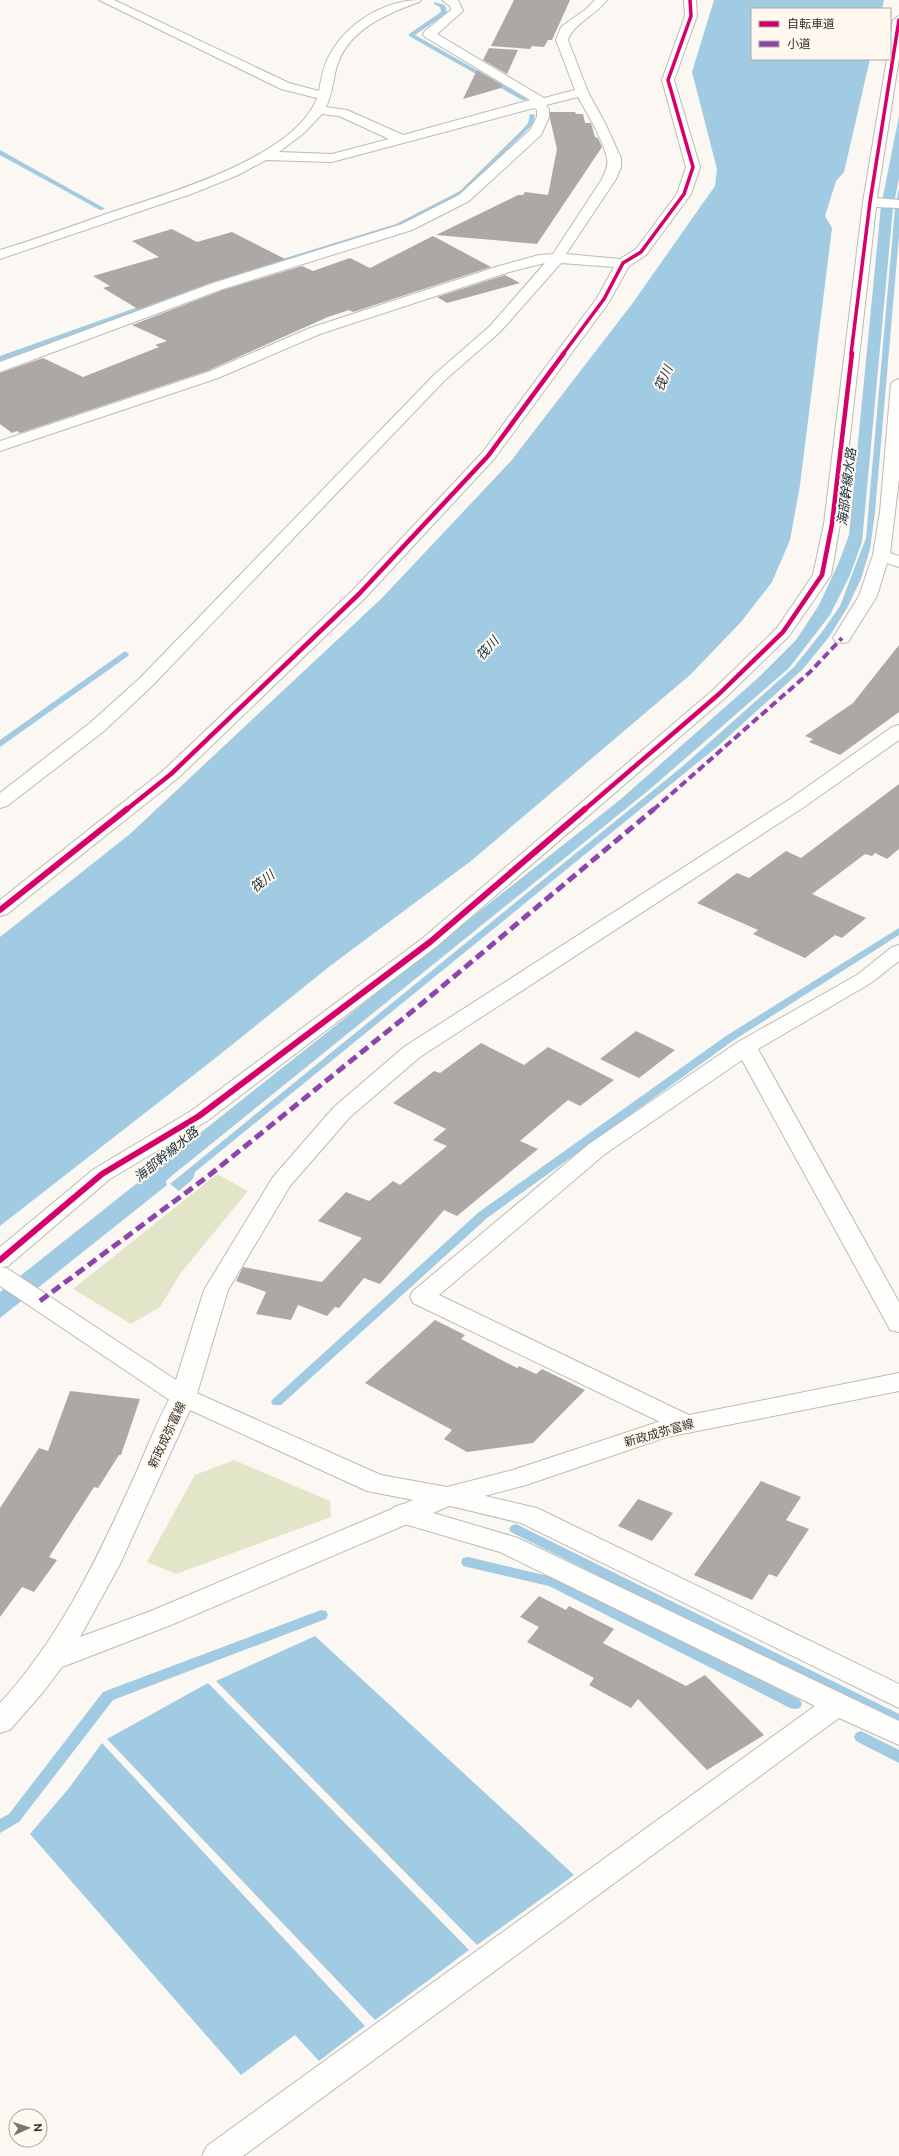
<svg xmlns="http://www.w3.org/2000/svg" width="899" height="2156" font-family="'Public Sans','Noto Sans JP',sans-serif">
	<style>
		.green { fill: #e2e5c8 }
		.water { fill: #a1cae3 }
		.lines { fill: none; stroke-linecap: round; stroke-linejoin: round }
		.stream { fill: #a1cae3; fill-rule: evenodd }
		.building { fill: #ada8a5 }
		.minor-casing { stroke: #bebab5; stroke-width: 2 }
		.major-casing { stroke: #bebab5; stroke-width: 2 }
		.minor { fill: #fefefd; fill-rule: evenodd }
		.major { fill: #fefefd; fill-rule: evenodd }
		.quiet-far1 { stroke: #8e44ad; stroke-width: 4; stroke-dasharray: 8 4; stroke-linecap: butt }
		.quiet { stroke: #8e44ad; stroke-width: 5; stroke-dasharray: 10 5; stroke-linecap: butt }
		.cycleway-far2-casing { stroke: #fff8ee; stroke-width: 5 }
		.cycleway-far1-casing { stroke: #fff8ee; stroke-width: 6 }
		.cycleway-casing { stroke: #fff8ee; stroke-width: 8 }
		.cycleway-far2 { stroke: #d6006c; stroke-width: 3.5 }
		.cycleway-far1 { stroke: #d6006c; stroke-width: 4.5 }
		.cycleway { stroke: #d6006c; stroke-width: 6 }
		.labels { text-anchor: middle; stroke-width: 4; stroke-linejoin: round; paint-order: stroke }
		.street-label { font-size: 12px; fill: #35312b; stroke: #fff8ee }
		.water-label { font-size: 13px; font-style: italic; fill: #142f40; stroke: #fff8ee }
	</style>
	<rect width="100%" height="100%" fill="#fbf7f2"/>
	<path class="green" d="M217,1174L248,1191L180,1274L160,1307L131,1324L73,1289Z
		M234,1460L330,1501L331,1517L176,1574L147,1562L195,1475Z"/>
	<path class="water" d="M714,0H884L882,9H752V59H870L844,172L836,181L825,216L832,228L800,485L790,540L772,582L741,622L690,675L471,861L330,966L218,1056L0,1226V937L130,834L382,598L511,461L632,304L715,186L717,169L692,72Z
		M899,116V178L893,208L862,542L850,575L830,615L789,668L649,790L174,1174L166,1181L167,1185L0,1318V1292L621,799L758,678L796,640L819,605L839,562L849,535L881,206Z
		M899,188V236L875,512L870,549L861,579L847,608L829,637L803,669L718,746L195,1172L193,1179L179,1191L170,1184L683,766L794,667L822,632L840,606L866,538L895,208Z
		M315,1636L574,1875L477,1945L216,1681Z
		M208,1683L469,1950L375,2020L107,1739Z
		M102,1743L365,2026L319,2061L295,2035L241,2075L30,1834L69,1788Z"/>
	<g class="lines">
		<path class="stream" d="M434,2L445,5L447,13L415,35L526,98V100H522L409,36V34L441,12L440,7L434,4Z
			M530,114L535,115L533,124L464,193L400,226L217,285L0,361V356L211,281L396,224L460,191L522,130L528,123Z
			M0,150L104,208L105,209L100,210L0,155Z
			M125,651L129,654L128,656L0,747V740Z
			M899,928V935L734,1040L487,1218L281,1405H273L271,1402L273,1399L479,1212L726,1036Z
			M516,1524L899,1714V1726L511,1532L509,1529L511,1526Z
			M468,1557L557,1578L800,1700L802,1704L800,1708L795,1709L790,1708L549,1586L463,1566L461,1562L463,1558Z
			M321,1610L326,1611L328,1615L326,1619L113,1700L19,1822L0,1833V1819L9,1814L103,1692Z
			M861,1731L899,1750V1763L856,1741L854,1737L856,1733Z"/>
	</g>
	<path class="building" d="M514,0H570L552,40H548L544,47L532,46L530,49L491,46Z
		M489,48L518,50L507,74L483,60Z
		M477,70L502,85L501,88L463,99Z
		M550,112H575L576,114H583L585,123H591L595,137L598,138L602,147L537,244L436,235L518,195H523L525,192L548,195L557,149L550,119Z
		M172,229L197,242L232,232L285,259L212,282L138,309L103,288L110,286L93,276L159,257L132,241Z
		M433,236L491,267L353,312L349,310L328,317L207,371L20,433L17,431L12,433L0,424V373L43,358L83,377L159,347L155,345L167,341L132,325L223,290L302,266L313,271L350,258L370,268Z
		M505,275L520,283L447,303L437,297Z
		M899,645V712L840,755L809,742L813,739L805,736L853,703Z
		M899,784V849L887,859L875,853L872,856L865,854L812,894L866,918L842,938L835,935L805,958L753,934L758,930L697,903L737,873L749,878L786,851L801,858Z
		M636,1031L675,1050L639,1078L600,1059Z
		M481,1043L524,1065L548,1047L614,1080L580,1106L568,1100L520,1141L538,1149L457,1216L444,1210L380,1284L364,1278L339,1308L335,1307L327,1316L298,1305L291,1320L256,1314L266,1292L236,1281L243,1267L322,1282L362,1238L318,1221L346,1192L369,1201L393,1181L400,1185L447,1146L433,1140L446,1129L393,1103L434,1071L440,1073Z
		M435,1320L465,1335L461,1339L517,1368L519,1366L536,1374L542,1369L585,1390L533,1443L467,1452L444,1439L452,1430L365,1383Z
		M70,1391L140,1399L121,1455H119L98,1488L94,1487L49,1557L57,1560L34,1592L22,1587L0,1617V1508L39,1448L48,1451Z
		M761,1481L801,1497L786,1520L809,1529L777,1577L769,1574L752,1600L694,1575Z
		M638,1499L673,1513L652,1541L618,1526Z
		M539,1596L566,1610L569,1606L614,1629L603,1643L686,1686L705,1675L764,1735L707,1770L638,1699L631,1708L589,1685L594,1678L527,1642L539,1627L520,1617Z"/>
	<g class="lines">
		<defs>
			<path id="minor" d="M99,0H114L289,83L319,91C321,80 323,68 328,58C345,24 383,0 421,0L419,2C388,13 350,29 338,63C333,77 333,93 326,107L347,110L403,135L530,100L425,37L423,34L425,31L451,10L450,6L442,0H458L463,11L437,34L544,98L575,90L556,40L561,27L586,9L595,0H607C596,15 573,24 568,40L588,92L605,123L621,158V167L616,179L566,254L620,259L636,249L677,194L686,167L662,80L685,16L684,0H696L697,16L674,80L700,167L691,194L646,255L629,266L609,302L494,459L365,598L178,778L7,914L0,916V900L164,770L353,590L482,453L597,298L614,267L561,263L500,332L445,380L152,686L104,731L7,806L0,808V793L90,723L140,678L435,374L490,326L545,263L509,272L320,334L218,378L0,451V441L208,372L310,328L499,266L539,255L553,254L602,179C605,172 609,165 607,158C602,137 588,115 578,97L546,105L549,109V117L541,135L469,201L412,230L223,289L0,372V362L213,283L402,224L459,195L530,130L537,117V110L534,108L332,162L266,160L238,175L194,193L0,259V250C37,239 73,226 109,213C165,194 295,158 317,98L281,89ZM322,114L339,116L389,139L332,154L279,152L304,133Z
				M899,16V58L877,198L899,200V208L876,207L840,524L831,575L789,636L725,698L437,946L207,1121L110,1179L8,1266L2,1267L8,1269L176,1380L204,1290L273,1177L334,1107L404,1047L790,799L892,727L899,725V740L804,807L420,1057L350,1117L290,1186L228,1290L196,1397L192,1403L183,1406L174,1403L0,1286V1247L94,1169L191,1111L423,938L713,690L777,628L813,575L824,524L863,202L887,59H890V39L893,20Z
				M899,379V479L890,553L899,556V567L887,563L877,596L848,642L842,643L836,642L833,638L859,596L873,555L880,512L891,384L894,381Z
				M899,945V961L871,983L758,1049L899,1302V1332L890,1330L887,1324L742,1060L605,1154L439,1295L695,1418L699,1424L695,1430L686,1433L677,1430L413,1303L410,1297L413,1291L589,1144L738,1042L857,975L892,947Z
				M447,1487L537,1508L899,1684V1708L521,1523L438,1503L434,1496L438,1489Z
				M403,1504L518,1538L899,1721V1745L839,1718L243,2156H202L207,2146L815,1706L500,1552L394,1521L390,1514L394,1507Z"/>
			<path id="major" d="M899,1373V1391L667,1437L526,1485L454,1504L171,1625L62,1667L44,1691L10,1730L0,1733V1703C59,1639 96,1561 132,1482C146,1452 157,1419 174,1391L183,1388L192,1391L381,1475L447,1487L513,1470L664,1420ZM190,1410L367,1491L413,1500L151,1611L80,1637L120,1564Z"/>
		</defs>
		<use href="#minor" class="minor-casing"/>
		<use href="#major" class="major-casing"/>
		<use href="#minor" class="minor"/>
		<use href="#major" class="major"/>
		<path class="quiet-far1" d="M653,810L810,672L842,638"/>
		<path class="quiet" d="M40,1301L207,1177L420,1005L654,809"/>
		<defs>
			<path id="cycleway-far2" d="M563,354L604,299L623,263L641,252L684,194L693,167L668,80L691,16L690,0
				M851,354L870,202L899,20"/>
			<path id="cycleway-far1" d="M126,810L171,774L359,594L488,456L564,353
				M584,810L719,694L783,632L822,575L832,524L852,353"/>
			<path id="cycleway" d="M0,910L127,809
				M0,1260L102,1174L199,1116L430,942L585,809"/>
		</defs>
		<use href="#cycleway-far2" class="cycleway-far2-casing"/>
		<use href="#cycleway-far1" class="cycleway-far1-casing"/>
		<use href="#cycleway" class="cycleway-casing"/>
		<use href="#cycleway-far2" class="cycleway-far2"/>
		<use href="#cycleway-far1" class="cycleway-far1"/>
		<use href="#cycleway" class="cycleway"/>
	</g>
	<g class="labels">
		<g class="street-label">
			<text transform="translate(659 1433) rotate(-16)" y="4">新政成弥富線</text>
			<text transform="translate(167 1435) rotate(-65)" y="4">新政成弥富線</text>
		</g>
		<g class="water-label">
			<text transform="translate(663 378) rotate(-66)" y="5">筏川</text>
			<text transform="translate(846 487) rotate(-83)" y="5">海部幹線水路</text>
			<text transform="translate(487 648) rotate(-48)" y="5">筏川</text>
			<text transform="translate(262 881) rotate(-39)" y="5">筏川</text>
			<text transform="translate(166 1154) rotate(-39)" y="5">海部幹線水路</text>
		</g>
	</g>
	<rect x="751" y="8" width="140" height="52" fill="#fff8ee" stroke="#aea8a0"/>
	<rect x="759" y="21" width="20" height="6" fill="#d6006c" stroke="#aea8a0"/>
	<text x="787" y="28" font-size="12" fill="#35312b">自転車道</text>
	<rect x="759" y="41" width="20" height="6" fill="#8e44ad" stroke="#aea8a0"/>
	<text x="787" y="48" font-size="12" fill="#35312b">小道</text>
	<g transform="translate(28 2128) rotate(87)"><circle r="19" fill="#fff8ee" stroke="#aea8a0"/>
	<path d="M0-3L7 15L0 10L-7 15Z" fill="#7a7671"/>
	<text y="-6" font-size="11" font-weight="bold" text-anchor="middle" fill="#35312b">N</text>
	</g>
</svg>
